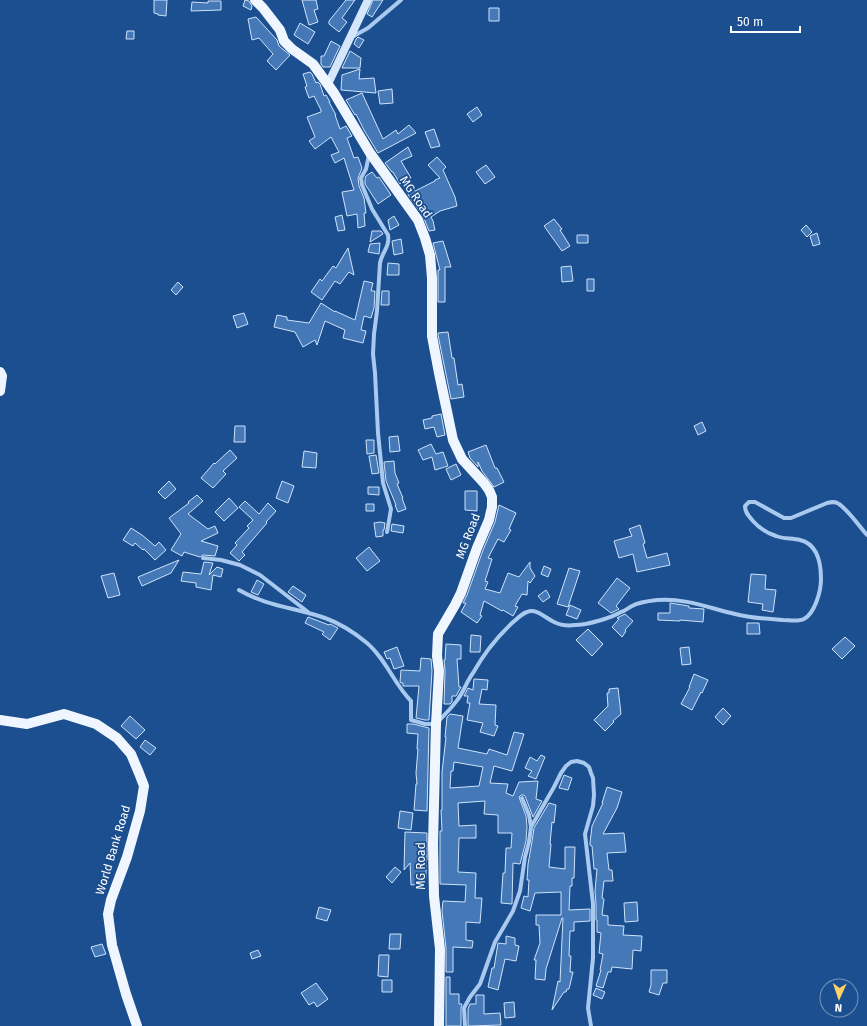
<svg xmlns="http://www.w3.org/2000/svg" width="867" height="1026" font-family="'Fira Sans',sans-serif">
	<style>
		.building { fill: #4478b7; stroke: #cfe3fa; fill-rule: evenodd }
		.lines { fill: none; stroke-linecap: round; stroke-linejoin: round }
		.street { stroke: #a9c9ee; stroke-width: 4 }
		.secondary { stroke: #d6e6fa; stroke-width: 8 }
		.primary { stroke: #f0f6ff; stroke-width: 10 }
		.labels { text-anchor: middle; stroke-width: 3.5; stroke-linejoin: round; paint-order: stroke }
		.street-label { font-size: 12px; fill: #fff; stroke: #1b4f8f }
	</style>
	<rect width="100%" height="100%" fill="#1b4f8f"/>
	<path class="building" d="M154,0H167L166,16L158,15V14L154,13Z
		M245,0L249,1L252,6L251,10L243,6Z
		M302,0H316L318,9L314,10L318,22L309,25Z
		M346,0H355L342,18L347,22L339,32L329,24V21Z
		M373,0H383L372,17L367,14Z
		M208,1H221V10L191,11L192,2L208,3Z
		M489,8H499V21H489Z
		M256,17L277,40L279,46L290,55L276,70L267,61L273,54L259,38L252,40L248,19Z
		M300,23L315,32L308,44L294,35Z
		M127,31H134V39H126Z
		M358,37L364,40L359,48L354,44L356,39Z
		M331,41L340,46L330,67H323L321,64V56H324Z
		M350,51L361,58L360,68H342Z
		M360,69L359,79L374,78L376,93L341,90L342,75Z
		M310,72L312,74L316,83L318,82L320,84L324,96L326,95L330,102H329L336,115H335L340,129L346,126L352,136L347,138L354,158L358,157L362,168L358,178L359,186L364,198L366,213H364L365,226L358,228L357,214L347,216L342,192L354,190L344,158L335,163L331,155L339,152L331,137L315,149L309,141L315,137L307,117L321,112V110L314,96L309,98L305,87L307,86L303,74Z
		M392,89L393,103L380,104L378,91Z
		M362,93L383,139L396,130L398,134L409,125L416,133L378,153L364,130L356,114L355,115L346,100Z
		M477,107L482,115L473,122L467,114Z
		M434,129L440,146L431,148L425,132Z
		M408,147L412,156L401,161L411,178L409,179L415,191L435,181V180L440,178L428,165L437,157L446,167L443,170L455,197L457,206L440,211L431,217L433,221L435,230L429,231L423,216L409,196L402,182L400,184L393,172H392L385,163Z
		M486,165L495,177L485,184L476,172Z
		M372,172L377,178L379,177L391,195L378,204L365,184V179L366,176Z
		M342,215L345,230L338,231L335,217Z
		M394,216L399,225L390,230L388,220Z
		M554,219L562,229L560,230L570,246L562,251L544,226Z
		M806,225L812,232L807,237L801,230Z
		M372,231H381L383,234L370,242Z
		M817,233L820,244L813,246L810,236Z
		M577,235H588V243H577Z
		M401,239L403,253L394,255L392,241Z
		M443,241L451,267H445V302H438V270H440L433,243Z
		M380,243L379,254L368,252L370,244Z
		M348,248L354,275L349,272L340,284L335,281L322,300L311,292L320,279L322,281L333,266L336,268Z
		M388,263L399,264V275H387Z
		M571,266L573,281L562,282L561,267Z
		M587,279H594V291H587Z
		M364,281L373,283L371,291H375L374,308L371,318L364,316L361,330L366,331L363,343L343,338L345,330L325,321L317,345L315,340L303,347L295,332L274,327L277,315L287,317V320L309,323L321,303L335,312V311L355,320Z
		M178,282L183,287L176,295L171,290Z
		M382,291H389V305H381Z
		M244,313L248,324L237,328L233,316Z
		M448,332L452,358H454L458,385L462,384L464,397L451,399L438,335V333Z
		M441,414L445,435L437,437L434,427L425,429L423,420L432,418V416Z
		M702,422L706,431L698,435L694,426Z
		M235,426H245V442H234Z
		M398,436L400,451L390,452L389,437Z
		M366,440H374V453L367,454Z
		M431,444L436,454L443,452L448,466L435,470L432,457L423,460L418,450Z
		M486,445L495,468H497L504,482L494,487L482,471L478,462V467L470,458L468,452Z
		M230,450L237,458L223,471L226,474L213,488L201,478L214,463L215,464Z
		M304,451L317,453L316,468L302,467Z
		M376,455L379,473L372,474L369,456Z
		M394,461L395,473L399,483L397,484L403,498H402L406,509L398,512L395,505H396L386,481L384,462Z
		M456,464L461,475L451,480L446,469Z
		M169,481L176,489L165,499L158,492Z
		M282,481L294,486L288,503L276,498Z
		M368,487H379V495L368,494Z
		M465,491H477V511L465,510Z
		M197,495L203,501L188,514L208,529L215,526L218,533L201,541L218,546L215,556L203,555L200,557L184,552L182,556L171,550L181,534L169,518L189,503L188,502Z
		M229,498L238,508L224,521L215,512Z
		M245,501L259,514L268,503L276,511L266,522L267,523L242,552L245,555L239,561L230,553L237,545L235,543L249,528L247,526L253,520L239,507Z
		M366,504H374V511H366Z
		M499,505L516,513L509,529L511,530L504,542L498,539L488,558L492,559L485,581L488,582L485,589L500,593L508,573L519,577L530,562V568L535,576L530,583L528,581L527,595L522,594L515,606L518,607L513,616L503,610L502,611L484,601L480,615L482,616L477,623L461,612L466,603H463L467,595L483,550L495,522Z
		M380,522L385,523L384,530H383V536L376,537L374,523Z
		M392,524L404,526L403,533L391,531Z
		M640,525L645,543L643,544L647,558L667,553L670,565L637,572L633,554L619,558L614,541L632,536L629,529Z
		M131,528L142,535L155,546L159,542L166,550L155,560L144,549L143,550L135,543L133,546L123,540Z
		M369,547L380,561L367,571L356,558Z
		M179,560L171,573L142,586L138,577Z
		M204,562L213,563L209,575L217,567L223,569L221,577L213,575L211,590L196,587V583L181,581L183,572L201,574Z
		M544,566L551,569L548,577L541,574Z
		M569,568L580,571L568,607L557,604Z
		M114,573L120,595L108,598L101,576Z
		M751,574L766,575L765,589L776,590L773,612L762,610L763,604L748,602Z
		M617,578L630,588L616,606L619,609L611,613L598,603Z
		M257,580L264,584L258,595L251,592Z
		M293,586L306,595L302,602L288,592Z
		M546,590L550,597L543,602L538,596Z
		M670,603L689,606V608L704,609L703,622L680,620V621L658,620V613H670Z
		M570,605L581,610L577,619L566,615Z
		M625,614L633,621L625,630L626,631L622,637L612,627L619,619L617,618Z
		M308,617L329,625L330,624L338,628L330,640L322,634L324,632L305,623Z
		M747,623H759L760,634H747Z
		M588,629L603,644L592,656L576,640Z
		M471,635L481,636L480,652H470Z
		M845,637L855,646L842,659L832,649Z
		M446,644L461,645V659H457L459,687H461L456,696H452V702L450,704H444L445,671L444,660H445Z
		M397,647L404,666L394,669L390,658L387,659L384,652Z
		M689,647L691,664L682,665L680,648Z
		M421,658L431,659L432,671L429,720H425L416,718L419,686H403V683H401L400,682L401,670L420,671Z
		M694,674L708,680L702,693L701,692L692,710L681,704L690,687H689Z
		M474,679L488,680L487,690L482,689L479,704L496,705L495,725L498,726L494,736L480,732L483,723L467,720L470,703H467L468,696H464L468,688L473,690Z
		M618,688L621,714L613,721L614,722L605,731L594,720L608,706L607,693H609V689Z
		M723,708L731,716L723,725L715,717Z
		M450,714L463,716L458,748L487,754L489,749L507,755L514,732L524,734L512,771L494,766L490,783L508,784L506,793L513,796L519,782L538,781L536,799L542,801L533,817L525,796L524,795H521L519,797L526,816L527,827L526,841L520,864L513,863L512,904L501,903L503,873H505L506,848H511L512,833H498V815L484,814L485,801L458,803L459,826L476,825V838H459L458,872L476,873L475,898H482L480,923L466,922V940L473,941L472,948L453,947V972H446V948L442,911L443,901L465,902L466,885L440,884V831H442L441,810H442V772L446,737H445L447,717ZM454,762L483,767L479,786L450,788L451,771H453Z
		M130,716L145,730L136,739L121,726Z
		M407,724H413L429,728L427,811L414,810L416,784H417L416,773L418,749H417L418,734L407,733Z
		M145,740L156,748L150,755L140,747Z
		M541,755L545,757L536,779L528,776L532,771L525,768L530,757L537,761Z
		M564,775L572,778L568,790L559,788Z
		M607,787L622,792L617,808L603,834L624,833L626,852L607,853L609,870H612L613,881H604L602,898L604,899L602,915L608,916V925L624,926L623,935L642,936L641,951L633,950L632,969L612,967L611,972H608L603,988L596,986L601,970H600L603,954L599,953L601,933L597,932V920H596V904L595,891L597,869H594L592,846L590,845V843L592,826L603,803H602Z
		M549,803L556,805L554,823L552,822L550,844H551L549,867L565,869V847H575L574,878H572V886H570L569,910L590,909V921L574,922V931H570L569,956H571L570,972H573L569,989H567L566,992H564L552,1010L558,981L560,982L563,918H562L546,969L545,980L535,979L536,960H534L540,943L539,925H536V915H561V892L535,893L530,911L521,908L524,896L528,897L529,880H527L528,864L532,842L534,828Z
		M400,811L413,813L411,830L398,828Z
		M405,832L427,833V860H426V878H421V884L411,885L410,863L404,870Z
		M395,867L401,872L392,883L386,877Z
		M637,902L638,921L625,922L624,903Z
		M319,907L331,910L327,921L316,918Z
		M390,934H401L400,949H389Z
		M506,936L515,938V945L519,946L516,961L505,959L498,990L488,987L492,968H494L498,943L506,944Z
		M102,944L106,954L95,957L91,947Z
		M258,950L261,956L252,959L250,953Z
		M379,955H389L388,977L378,976Z
		M651,970H667V983H663L659,995L649,992L651,985Z
		M446,977H450V994H459V1004H462L461,1008V1026H446Z
		M382,980H392V992H382Z
		M316,983L328,999L317,1007L314,1002L309,1005L301,993Z
		M596,988L605,992L602,999L593,995Z
		M476,995H484V1014L500,1013L501,1025L468,1026V1009L470,1004H476Z
		M514,1002L515,1017L505,1018L504,1003Z"/>
	<g class="lines">
		<path class="street" d="M352,37L368,28L401,0
			M369,155L366,169L361,178L362,185L372,209L388,235C390,247 382,252 380,263L377,311L374,334L373,354L375,373L378,433L383,483L391,509L387,532
			M203,558L221,560L240,565L260,575L308,612
			M239,590C266,606 296,608 325,618C339,623 356,634 367,643C386,659 394,684 411,701V720L425,724H436C443,716 452,708 458,699C464,691 467,681 473,673C483,655 497,637 512,623C517,619 521,614 527,612C537,608 545,618 554,622C560,625 568,626 575,625C587,625 611,618 621,612C625,611 628,608 632,606C639,602 649,601 658,600C685,598 709,608 735,614C750,618 767,619 783,620C789,620 798,622 804,619C815,613 821,591 821,579C821,563 817,544 800,540C792,538 783,539 776,536C767,533 759,528 753,521C749,516 745,513 745,506L749,502H755L784,518H791L827,503C831,502 835,501 839,504C849,511 859,526 867,535
			M531,827L554,787L561,773L566,766L571,762L577,761L584,763L589,767L591,773L593,778L594,795L593,806L585,834L593,904V958L588,1008L591,1026
			M465,1026L464,1008L470,997L480,984L495,942L513,911L520,891L525,857L529,842L531,827L529,815L522,798"/>
		<path class="secondary" d="M328,84L368,0"/>
		<path class="primary" d="M255,0L263,8L280,30L284,41L292,49L313,64L334,93L370,153L418,220L425,238L430,255L432,278V336L439,373L453,440L462,459L484,483L489,490L492,497V507L489,520L477,548L461,593L455,605L438,634L437,656L439,671L436,724L433,844L434,896L440,949L439,1026
			M0,372L2,376L0,391
			M0,720L27,724L64,714L96,724L117,738L131,754L139,773L144,786L140,811L127,857L111,900L108,914L112,945L126,994L137,1026"/>
	</g>
	<g class="labels">
		<g class="street-label">
			<text transform="translate(416 197) rotate(56)" y="4">MG Road</text>
			<text transform="translate(468 536) rotate(-69)" y="4">MG Road</text>
			<text transform="translate(113 850) rotate(-73)" y="4">World Bank Road</text>
			<text transform="translate(421 866) rotate(-90)" y="4">MG Road</text>
		</g>
	</g>
	<g transform="translate(839 998) rotate(183)"><circle r="19" fill="#1b4f8f" stroke="#7695bc"/>
	<path d="M0-3L7 15L0 10L-7 15Z" fill="#ffd166"/>
	<text y="-6" font-size="11" font-weight="bold" text-anchor="middle" fill="#ffffff">N</text>
	</g>
	<path d="M731 26v6h69v-6" fill="none" stroke="#ffffff" stroke-width="2"/>
	<text x="737" y="26" font-size="12" fill="#ffffff" stroke="#1b4f8f" stroke-width="3" paint-order="stroke">50 m</text>
</svg>
